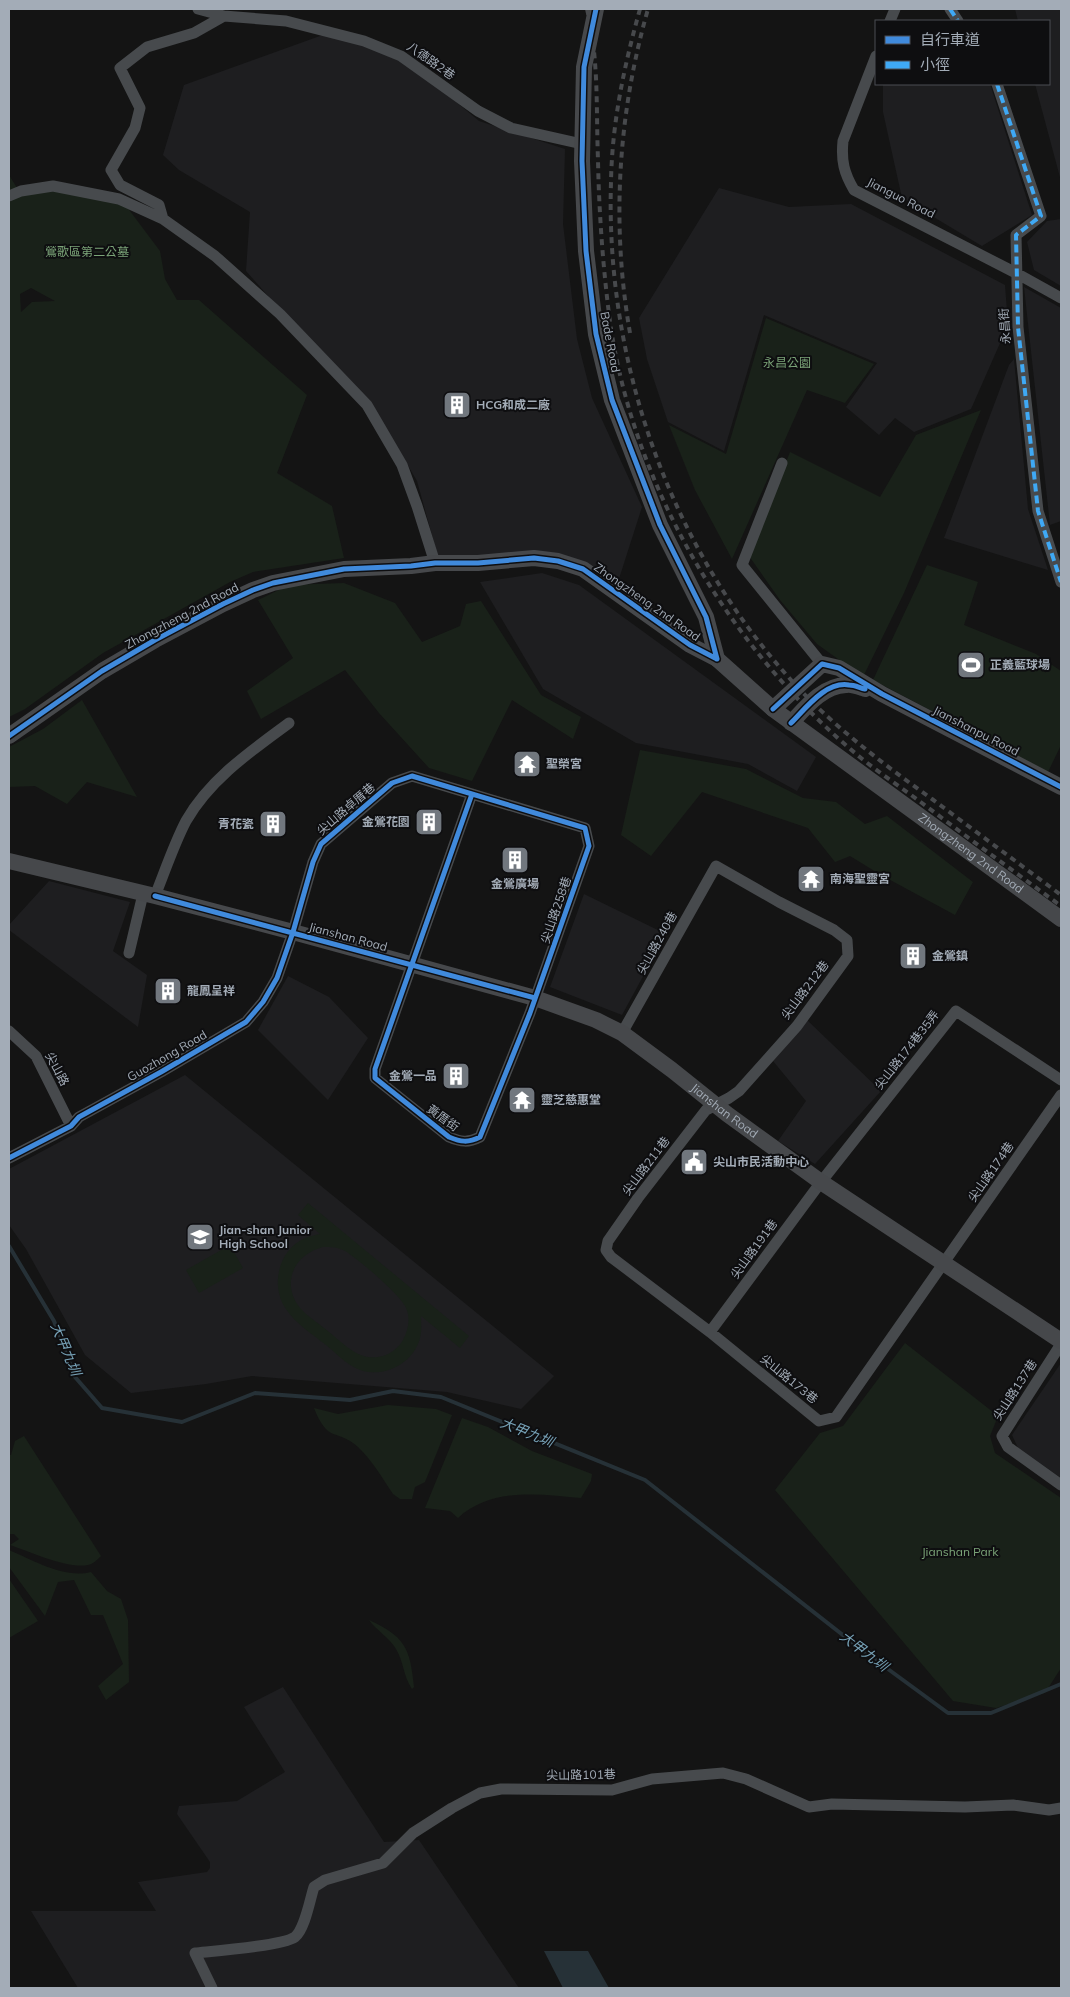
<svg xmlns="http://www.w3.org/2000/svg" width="1070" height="1997" font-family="Mulish,'Noto Sans TC',sans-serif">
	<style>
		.built { fill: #1e1e20 }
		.green { fill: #192119; fill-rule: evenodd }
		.water { fill: #263137 }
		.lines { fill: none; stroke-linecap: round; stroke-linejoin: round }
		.stream { stroke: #263137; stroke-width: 4 }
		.street { stroke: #474a4d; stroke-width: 11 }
		.secondary { stroke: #46484b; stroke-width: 16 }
		.rail { stroke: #47494c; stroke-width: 4; stroke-dasharray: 6 5; stroke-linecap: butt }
		.quiet { stroke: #3fa9f5; stroke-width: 4; stroke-dasharray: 8 4; stroke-linecap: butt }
		.cycleway-casing { stroke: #0e0e10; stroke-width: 8 }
		.cycleway { stroke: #408adc; stroke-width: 5 }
		.labels { text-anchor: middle; stroke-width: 4; stroke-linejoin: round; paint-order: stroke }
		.street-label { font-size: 12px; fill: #a3acb7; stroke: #0e0e10 }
		.park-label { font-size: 12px; fill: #7ba478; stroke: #0e0e10 }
		.poi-label { font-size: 12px; font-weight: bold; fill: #a3acb7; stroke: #0e0e10; text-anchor: start }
		.water-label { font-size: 14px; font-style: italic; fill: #76a1b6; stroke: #0e0e10 }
	</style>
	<rect width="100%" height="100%" fill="#141414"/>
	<path class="built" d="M1015,9H1061V181L1035,84H1049V21H1018Z
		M331,32L412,65L479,121L565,149L563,224L577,339L592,398L642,507L617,585L579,564L438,557L417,481L389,433L246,271L250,212L179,170L163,155L184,85Z
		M883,84H990L1032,215L982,246L902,198L883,112Z
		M719,188L789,207L851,204L1005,285L1008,325L971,409L914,432L895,418L879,435L846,407L877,363L764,315L724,451L668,422L647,359L639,318Z
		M1061,219V286L1034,270L1027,242L1047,221Z
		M1024,287L1061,308V521L1050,525Z
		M1014,359L1028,509L1048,570L944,538L1009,365Z
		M542,573L579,585L816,757L797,791L748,764L636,743L543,689L480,582Z
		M49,881L130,902L113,951L147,975L138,1027L9,930V925Z
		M584,894L666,934L622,1015L550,987Z
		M288,976L329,997L368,1038L328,1100L258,1030Z
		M807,1020L881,1091L815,1164L778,1141L806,1101L773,1061Z
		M185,1075L554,1376L521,1409L447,1392L252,1376L206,1384L131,1393L85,1355L26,1249L9,1225V1169Z
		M1061,1363V1478L1018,1448L1012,1435Z
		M283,1687L384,1842L419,1840L519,1988H78L31,1911H156L138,1882L207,1872L210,1868V1862L177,1814L179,1806L237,1801L285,1772L244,1707Z"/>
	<path class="green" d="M9,175L22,196L39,191L70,190L124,203L160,251L165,279L177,300H199L307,395L277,473L332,506L344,558L253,572L230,582L103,653L25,709L9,717ZM31,288L55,301L32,302L21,312L20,294Z
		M766,318L874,364L845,403L807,390L732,559L695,490L669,425L726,454Z
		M981,410L904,593L863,677L817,644L780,600L749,556L790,452L880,497L916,435Z
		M927,565L978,582L964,625L1036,654L1061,671V745L1048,772L873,680Z
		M344,583L395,603L422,642L460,626L466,604L481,601L541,695L581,717L573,739L512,700L472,781L429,768L379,713L345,670L261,719L247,691L293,658L258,600L289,585Z
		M82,700L137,797L87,782L67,804L35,786L9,787V747L43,729Z
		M640,750L746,769L803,798L836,802L865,824L887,816L973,882L955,915L881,875L850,856L835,862L808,828L702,792L651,856L621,835Z
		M308,1203L469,1336L460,1348L421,1316C421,1323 422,1331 420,1338C414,1362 387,1377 363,1371C349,1367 337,1354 326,1345C312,1334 296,1324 286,1309C270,1286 278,1250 305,1238C310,1236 315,1235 320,1234L298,1215ZM323,1247C331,1247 338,1247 345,1251C357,1258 402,1296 406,1308C411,1319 408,1330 403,1340C398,1349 388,1356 378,1357C358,1360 344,1344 329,1332C320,1324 308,1317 300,1308C280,1282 295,1254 323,1247Z
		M230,1245L243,1268L199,1293L186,1270Z
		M905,1343L998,1416L990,1436L995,1453L1061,1498V1668L1045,1693L996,1708L953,1701L775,1490L820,1433L843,1426Z
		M388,1405L436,1409L452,1415L425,1482L415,1487L412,1499H400L393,1494C383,1479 372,1460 358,1447C337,1428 328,1444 314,1408L338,1414Z
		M462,1418L488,1427L532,1451L592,1474L591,1481L581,1498C541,1494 491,1487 458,1518L450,1511L425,1508Z
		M24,1436L101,1556C97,1560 93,1564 88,1565C67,1569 31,1552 10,1545L19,1539L14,1534H9V1455H11L15,1441Z
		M9,1550C33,1560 64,1579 91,1572L107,1591L121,1599L128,1620L129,1682L106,1700L98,1686L123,1664L103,1615H91L74,1580L58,1582L45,1616L9,1567Z
		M9,1579L38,1621L9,1638Z
		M369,1620C405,1637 410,1647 414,1687L412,1689C403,1676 404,1662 396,1649C389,1637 377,1631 369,1620Z"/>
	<path class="water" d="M544,1951H588L609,1988H563Z"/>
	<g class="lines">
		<path class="stream" d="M9,1246L54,1321L75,1377L102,1408L182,1422L255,1393L350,1400L393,1391L441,1397L645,1480L862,1650L948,1713H991L1061,1684"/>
		<path class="street" d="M198,9L224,16L286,21L364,41L401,56L478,111L511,128L582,144
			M950,9L958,21
			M890,21L895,9
			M876,56L843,141C841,161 844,173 854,190L1016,273L1061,298
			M997,84L1041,216L1016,235L1018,327L1038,511L1061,582
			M9,196L21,191L53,186L119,199L163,219L215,256L280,314L367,405L402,465L417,506L435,563
			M163,219L159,205L120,185L111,170L135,128L140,108L120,68L147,47L194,33L224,16
			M782,463L742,565L822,664
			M155,896C165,871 174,844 186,821C210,779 251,751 289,723
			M129,953L143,894
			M9,1031L36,1056L71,1126
			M622,1033L716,866L779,902L834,930L847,940L848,956L797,1026L739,1091L729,1098L706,1110L638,1198L608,1241L606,1250L611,1257L710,1332L819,1421L836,1417L1061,1095
			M9,1158L71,1126L79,1117L161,1072L246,1022L263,1002L277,978L293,932L313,862L321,844L392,783L412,776L585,828L589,846L530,1013L480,1137C468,1143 461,1142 449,1137L375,1078V1069L472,794
			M710,1332L821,1182L956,1011L1061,1080
			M1061,1344L1002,1436L1008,1447L1061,1485
			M212,1988L195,1953C214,1951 282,1946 295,1937C305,1929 310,1899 314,1887L325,1880L383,1863L413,1833L452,1808L480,1793L501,1789L612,1790L652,1779L723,1773L746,1779L809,1807L832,1804L965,1807L1013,1805L1049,1810L1061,1808"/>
		<g class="secondary">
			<path d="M596,9L584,67L582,161L586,251L596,334L612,400L660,525L706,617L717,659"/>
			<path d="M773,709L822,664L839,668L882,694L1061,787"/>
			<path d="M791,723C806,707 822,686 846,685C852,684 859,687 865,689"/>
			<path id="s1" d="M9,736L102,671L155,640L223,604L253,590L273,583L344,569L411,566L435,563H478L534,558L558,561L583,569L690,645L717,659L773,709L1061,919"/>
			<path id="s2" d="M9,861L155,896L293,932L535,998L596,1020L622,1033L672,1070L727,1114L821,1182L1061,1341"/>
		</g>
		<path class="rail" d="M587,9C599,59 596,109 598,160C599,213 603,268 610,322C634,489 731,651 861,758C882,775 905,790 926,806C971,840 1016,873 1061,906
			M640,9C624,66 612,123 611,182C605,372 677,567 812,702C849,738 890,769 932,799C975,831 1018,863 1061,895
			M630,333C611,224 618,114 648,9"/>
		<path class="quiet" d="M950,9L958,21
			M997,84L1041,216L1016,235L1018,327L1038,511L1061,582"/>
		<defs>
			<path id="cycleway" d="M596,9L584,67L582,161L586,251L596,334L612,400L660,525L706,617L717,659
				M773,709L822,664L839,668L882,694L1061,787
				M791,723C806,708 826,681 849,685C855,685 860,688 865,689
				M9,736L102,671L155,640L223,604L253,590L273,583L344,569L411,566L435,563H478L534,558L558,561L583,569L690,645L717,659
				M155,896L535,998
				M9,1158L71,1126L79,1117L161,1072L246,1022L263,1002L277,978L293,932L313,862L321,844L392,783L412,776L585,828L589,846L530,1013L480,1137C468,1143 461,1142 449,1137L375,1078V1069L472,794"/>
		</defs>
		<use href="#cycleway" class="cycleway-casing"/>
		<use href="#cycleway" class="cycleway"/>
	</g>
	<defs>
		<symbol id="building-square" viewBox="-11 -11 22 22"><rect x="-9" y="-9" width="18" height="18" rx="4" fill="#71777e" stroke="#0e0e10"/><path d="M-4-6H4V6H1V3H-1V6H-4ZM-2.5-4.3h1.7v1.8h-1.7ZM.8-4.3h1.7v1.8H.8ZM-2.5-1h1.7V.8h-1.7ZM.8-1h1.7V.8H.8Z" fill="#fff"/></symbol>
		<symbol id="stadium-square" viewBox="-11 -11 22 22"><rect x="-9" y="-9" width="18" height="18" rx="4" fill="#71777e" stroke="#0e0e10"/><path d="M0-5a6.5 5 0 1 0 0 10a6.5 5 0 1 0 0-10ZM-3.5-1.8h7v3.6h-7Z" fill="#fff"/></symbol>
		<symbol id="temple-square" viewBox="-11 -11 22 22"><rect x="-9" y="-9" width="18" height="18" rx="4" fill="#71777e" stroke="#0e0e10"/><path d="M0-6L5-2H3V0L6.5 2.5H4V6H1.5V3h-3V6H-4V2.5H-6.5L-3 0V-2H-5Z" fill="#fff"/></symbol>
		<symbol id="civic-square" viewBox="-11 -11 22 22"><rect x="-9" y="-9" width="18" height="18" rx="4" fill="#71777e" stroke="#0e0e10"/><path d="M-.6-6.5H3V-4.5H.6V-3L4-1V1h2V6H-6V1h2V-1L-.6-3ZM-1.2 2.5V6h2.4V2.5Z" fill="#fff"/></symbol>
		<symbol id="school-square" viewBox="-11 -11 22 22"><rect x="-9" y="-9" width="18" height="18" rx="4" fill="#71777e" stroke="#0e0e10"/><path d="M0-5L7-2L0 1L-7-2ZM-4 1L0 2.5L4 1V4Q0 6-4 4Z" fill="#fff"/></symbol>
	</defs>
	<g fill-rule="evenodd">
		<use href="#building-square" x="441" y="389" width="32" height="32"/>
		<use href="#stadium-square" x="955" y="649" width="32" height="32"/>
		<use href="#temple-square" x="511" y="748" width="32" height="32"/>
		<use href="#building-square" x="413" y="806" width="32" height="32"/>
		<use href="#building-square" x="257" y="808" width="32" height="32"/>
		<use href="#building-square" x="499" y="844" width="32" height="32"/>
		<use href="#temple-square" x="795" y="863" width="32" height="32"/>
		<use href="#building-square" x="897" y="940" width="32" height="32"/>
		<use href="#building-square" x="152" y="975" width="32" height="32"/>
		<use href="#building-square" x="440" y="1060" width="32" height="32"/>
		<use href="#temple-square" x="506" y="1084" width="32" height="32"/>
		<use href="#civic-square" x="678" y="1146" width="32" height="32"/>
		<use href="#school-square" x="184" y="1221" width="32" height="32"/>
	</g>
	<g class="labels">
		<g class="street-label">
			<text transform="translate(431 61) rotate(35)" y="4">八德路2巷</text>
			<text transform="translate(901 198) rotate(27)" y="4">Jianguo Road</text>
			<text transform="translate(1005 326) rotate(-94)" y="4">永昌街</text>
			<text transform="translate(610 342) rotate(79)" y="4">Bade Road</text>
			<text transform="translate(647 602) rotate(35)" y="4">Zhongzheng 2nd Road</text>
			<text transform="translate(182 616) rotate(-28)" y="4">Zhongzheng 2nd Road</text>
			<text transform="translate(976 731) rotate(27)" y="4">Jianshanpu Road</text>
			<text transform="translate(346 809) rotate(-41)" y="4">尖山路卓厝巷</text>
			<text dy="4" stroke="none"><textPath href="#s1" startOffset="1101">Zhongzheng 2nd Road</textPath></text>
			<text transform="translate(556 910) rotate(-71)" y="4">尖山路258巷</text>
			<text transform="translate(348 937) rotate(15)" y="4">Jianshan Road</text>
			<text transform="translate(657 943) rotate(-61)" y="4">尖山路240巷</text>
			<text transform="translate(805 990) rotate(-53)" y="4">尖山路212巷</text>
			<text transform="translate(907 1050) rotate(-52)" y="4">尖山路174巷35弄</text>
			<text transform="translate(167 1056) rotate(-30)" y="4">Guozhong Road</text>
			<text transform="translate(57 1069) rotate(62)" y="4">尖山路</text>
			<text dy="4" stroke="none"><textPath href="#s2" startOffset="766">Jianshan Road</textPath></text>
			<text transform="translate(443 1118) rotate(36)" y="4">黃厝街</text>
			<text transform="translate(646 1166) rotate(-53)" y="4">尖山路211巷</text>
			<text transform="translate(991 1172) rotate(-55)" y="4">尖山路174巷</text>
			<text transform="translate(754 1249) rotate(-54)" y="4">尖山路191巷</text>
			<text transform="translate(789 1379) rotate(39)" y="4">尖山路173巷</text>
			<text transform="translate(1015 1390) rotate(-57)" y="4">尖山路137巷</text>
			<text transform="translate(581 1775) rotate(-1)" y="4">尖山路101巷</text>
		</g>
		<g class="park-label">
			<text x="87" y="256">鶯歌區第二公墓</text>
			<text x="787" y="367">永昌公園</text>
			<text x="960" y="1556">Jianshan Park</text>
		</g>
		<g class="poi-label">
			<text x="476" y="409">HCG和成二廠</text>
			<text x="990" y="669">正義藍球場</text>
			<text x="546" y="768">聖榮宮</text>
			<text x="410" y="826" text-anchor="end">金鶯花園</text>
			<text x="254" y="828" text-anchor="end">青花瓷</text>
			<text x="830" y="883">南海聖靈宮</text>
			<text x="515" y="888" text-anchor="middle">金鶯廣場</text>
			<text x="932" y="960">金鶯鎮</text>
			<text x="187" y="995">龍鳳呈祥</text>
			<text x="437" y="1080" text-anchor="end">金鶯一品</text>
			<text x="541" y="1104">靈芝慈惠堂</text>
			<text x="713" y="1166">尖山市民活動中心</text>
			<text x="219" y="1234">Jian-shan Junior<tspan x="219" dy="14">High School</tspan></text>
		</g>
		<g class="water-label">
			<text transform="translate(66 1349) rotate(67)" y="5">大甲九圳</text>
			<text transform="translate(527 1432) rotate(22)" y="5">大甲九圳</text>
			<text transform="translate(864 1651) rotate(37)" y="5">大甲九圳</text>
		</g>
	</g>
	<rect width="1070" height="1997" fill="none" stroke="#a3acb7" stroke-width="20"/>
	<rect x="875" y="20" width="175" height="65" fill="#0e0e10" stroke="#4a4d53"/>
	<rect x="885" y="36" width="25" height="8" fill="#408adc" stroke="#4a4d53"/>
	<text x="920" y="45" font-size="15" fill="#a3acb7">自行車道</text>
	<rect x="885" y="61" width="25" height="8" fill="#3fa9f5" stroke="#4a4d53"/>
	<text x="920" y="70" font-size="15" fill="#a3acb7">小徑</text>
</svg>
